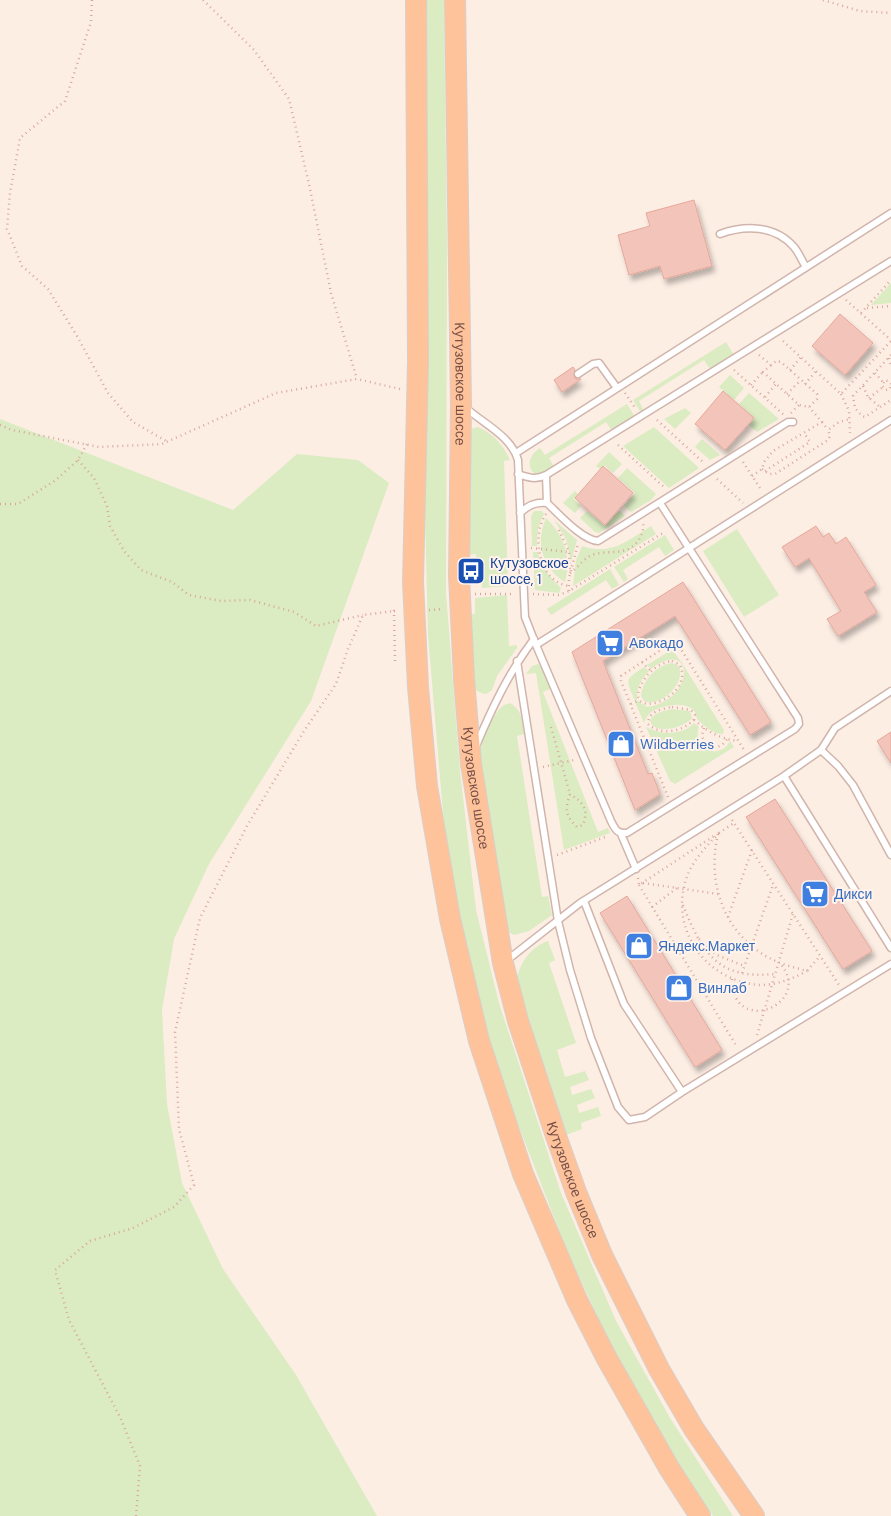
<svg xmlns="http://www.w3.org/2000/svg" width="891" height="1516" font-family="'DM Sans',sans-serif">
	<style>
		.green { fill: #dbebc2 }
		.building { fill: #f3c5ba; stroke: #e7a79a; filter: url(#shadow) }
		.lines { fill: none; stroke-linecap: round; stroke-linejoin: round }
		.service-casing { stroke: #d1b5ac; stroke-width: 9 }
		.primary-casing { stroke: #d9cecc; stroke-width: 22 }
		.path { stroke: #d8a89d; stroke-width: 2.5; stroke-dasharray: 1 4; stroke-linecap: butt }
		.service { stroke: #fff; stroke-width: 6 }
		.primary { stroke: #fec39a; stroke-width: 20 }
		.labels { text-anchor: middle; stroke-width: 4; stroke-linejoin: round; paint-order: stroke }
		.street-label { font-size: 14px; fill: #764f48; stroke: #fff3eb }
		.transit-label { font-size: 14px; fill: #164399; stroke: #fff3eb; text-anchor: start }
		.shop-label { font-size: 14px; fill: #366cbe; stroke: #fff3eb; text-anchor: start }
	</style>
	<defs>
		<filter id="shadow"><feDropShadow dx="3" dy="5.5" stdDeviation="2.5" flood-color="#0004"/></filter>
	</defs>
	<rect width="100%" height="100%" fill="#fdeee4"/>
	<path class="green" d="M427,0H444L447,247L446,593L460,771L476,910L499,1003L561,1193L616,1321L670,1418L733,1516H713L693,1488L614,1352L567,1251L494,1062L461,941L444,825L428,634L424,473Z
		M891,283V303L871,305Z
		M726,342L734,355L710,369L704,360L639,401L644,411L641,413L633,400Z
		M730,375L744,388L734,400L719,387Z
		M749,393L779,419L757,432L749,425L754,418L739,404Z
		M627,404L635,417L612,431L606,422L549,458L554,467C551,469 547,473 544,474C530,479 522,459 540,448L545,455Z
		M685,408L691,413L675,429L664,419Z
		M0,419L233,510L297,454L358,460L389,483L311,701L209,864L174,939L162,1010L167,1104L182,1183L223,1269L296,1375L377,1516H0Z
		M478,427C494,434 503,445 510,460L504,461L508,586L482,588V568H476V554L468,555L469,434L471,429Z
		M654,427L699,468L669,488L623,446Z
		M702,439L720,455L710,460L695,447Z
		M609,452L622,464L613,473L604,465L600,469L596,466Z
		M627,468L656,494L651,500L631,512L624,506L635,493L618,478Z
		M575,491L578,494L574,499L581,506L575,513L563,503Z
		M619,510L625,516L599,533L595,532L580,518L587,511L605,526Z
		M534,511H542L544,514C538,525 537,533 537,546H532L531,516Z
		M546,518C565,536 571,557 565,582C542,568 535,543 546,518Z
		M554,520L577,540L571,562L566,539Z
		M651,526L656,534L573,586L576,560L582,546C611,556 627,541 651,526Z
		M737,529L779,595L744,617L703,551Z
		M665,535L674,550L665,556L659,547L623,570L628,579L624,582L614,567Z
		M533,552H538C541,569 550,576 561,588L559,593L535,590Z
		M610,569L619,585L612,589L606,580L551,615L547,609Z
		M507,595L509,646L517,645V648L497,676L492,690L486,694L481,693L472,688L471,614H475V598Z
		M673,651L682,663L724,730L723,734C713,734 704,726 697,719C696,698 661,704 650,713C647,716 645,720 644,723L635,702L638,701L647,707C696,700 695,636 651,669L647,665L668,652Z
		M672,663L679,666C686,683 661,708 644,701L641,696C643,679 656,666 672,663Z
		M538,664L542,666L550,689L543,692L598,832L608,828L610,833L564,850L536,673L526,674L532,666Z
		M644,667L649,671C641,680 636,688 637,700L635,701C626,679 624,680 644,667Z
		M510,703C523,711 522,720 524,734L517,736L542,897L548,896L552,915L529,931L514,935L505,930L477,760C480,747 492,713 503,706C505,704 508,704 510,703Z
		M672,709L690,711L692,718C684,728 653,736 650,720C655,712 664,711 672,709Z
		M694,723L699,727C691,748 719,762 730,741L734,747L675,784L670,781L646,727C661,735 682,736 694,723Z
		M548,941L555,960L549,963L576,1043L557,1050L565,1077L585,1071L589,1080L570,1087L572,1095L591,1089L595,1098L577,1105L579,1113L598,1107L601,1116L581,1123L582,1129L566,1135L546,1082L517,981C518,964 532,946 548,941Z"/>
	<path class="building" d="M694,200L712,266L664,279L660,266L629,275L618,235L650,226L646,213Z
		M840,314L873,343L845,375L812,346Z
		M573,367L575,370L574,376L576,379H581L562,392L554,380Z
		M723,391L754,418L725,450L695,424Z
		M603,466L633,493L605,525L575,498Z
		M816,526L823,537L829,533L836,544L846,537L876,585L864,592L877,612L838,636L827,619L841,611L809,558L795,567L782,547Z
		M683,582L771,722L750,735L675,616L603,661L648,774L652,773L660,794L635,810L572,652Z
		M891,732V763L877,741Z
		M775,799L872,951L843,969L746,817Z
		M627,896L722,1050L695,1067L600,913Z"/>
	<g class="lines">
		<defs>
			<path id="service" d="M720,234C745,225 775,225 794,247C799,253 802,261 806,267
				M578,374L593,364L599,363L617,388
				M466,408C484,424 511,436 518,460L525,617L536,645L891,420
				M793,422H788L598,541C582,540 559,514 547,503L546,475L891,261
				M516,453L891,213
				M518,474C529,478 536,480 546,475
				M520,513C529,505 535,502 547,503
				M536,645L611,821C615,829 617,834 627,833L795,729L799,724L798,718L660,503
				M517,661L558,921L570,970L591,1038L618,1107L629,1120L645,1117L682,1092L891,964
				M476,746C492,708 509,672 534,639
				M821,750L835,728L891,691
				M784,776L891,948
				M621,834L636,869
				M584,901L624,1004L682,1092
				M506,961L580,903L784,776L821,750L838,766L853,785L891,855"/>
			<g id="primary">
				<path d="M416,0L418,361L413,582L418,687L427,786L450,919L479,1041L523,1174L577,1300L606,1357L669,1468L700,1516"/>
				<path id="s1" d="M455,0L461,404L459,576L464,679L471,764L503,963L518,1021L556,1136L576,1192L602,1255L659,1369L694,1429L754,1516"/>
			</g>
		</defs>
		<use href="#service" class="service-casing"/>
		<use href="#primary" class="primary-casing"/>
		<path class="path" d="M92,0L91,22L65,101L20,138L10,193L7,229L22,266L48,289L77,336L108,393L133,422L168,442
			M203,0L254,50L289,99L309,184L331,293L357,379
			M823,0L860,11L891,13
			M846,300L891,340
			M867,308L891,306
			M861,313L891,280
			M783,341L841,394L891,341
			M759,355L771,365L776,361L781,362L817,394V399L809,407L799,405L763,372L771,365
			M891,355L853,396L855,408L862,416L865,417L891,400
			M889,358L891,367
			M734,370L784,415
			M790,370L801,357
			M875,373L883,382
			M805,384L816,371
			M891,384L890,382L885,380L882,386L886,390L890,389L891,386
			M751,385L763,372
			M863,386L868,397L880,407
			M625,393L636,409
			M787,394L801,380
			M841,394L849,411L850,433
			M765,397L776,384
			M869,398L882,388
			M791,413L799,405
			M657,420L704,463
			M822,422L828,430
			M0,425L12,430L99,447L162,444L276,393L357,379L400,389
			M618,445L665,488
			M78,460L94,478L107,506L110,526L124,551L141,570L172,582L189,595L221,601L250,600L294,612L316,626L363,615
			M743,462L762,491
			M762,469L769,474H775L828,440L830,436L828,430L839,422L850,419
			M765,471L810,442L804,433
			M752,476L762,469L764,462L773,451L822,422L809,407
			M717,479L743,503
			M0,504H18L56,480L78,460L87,444
			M546,514C531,535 538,582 569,586
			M559,530L569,552L570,573
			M531,548L569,552
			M570,573C579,567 584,557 595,554C611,550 627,556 638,541C642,535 644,529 643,522
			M569,591V578L578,544
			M475,594H515
			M533,594L559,595L569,591L663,533
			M429,610L444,609
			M395,661L394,611H399
			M672,661L680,665C696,701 616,723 644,680C650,670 660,663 672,661Z
			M642,662L651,671
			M631,704L639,700
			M672,707L691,710L695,715L694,719C684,732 660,736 648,724C648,711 662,709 672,707Z
			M694,720C707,731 720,739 738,741
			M551,727L570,794C565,810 565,815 577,827L583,825C589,808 583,803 570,794
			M704,728L702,736C706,749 720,751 727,739
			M543,767L574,760
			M668,797L621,681V676L670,644L675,642L679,646L744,750
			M732,820L839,985
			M719,833C704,849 688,865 684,887C673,936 710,982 760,985C777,985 792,979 807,971
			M719,833L734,823
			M718,834C707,880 722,929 764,955C777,963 792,967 807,971L820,956
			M557,855L608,836
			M638,878L639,885L714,836
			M643,883L718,894
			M639,885L737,1047
			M683,905C702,953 718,980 775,974
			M652,907L677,888
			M728,917L752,850
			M699,939L717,955L744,966
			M742,973L773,885
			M732,979C732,1038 815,1004 780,963
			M757,1035L793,914
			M136,1516L140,1466L120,1417L69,1320L55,1270L90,1241L133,1228L174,1207L194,1185L179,1129L175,1032L200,918L247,826L304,731L336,684L348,649L363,615L394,611"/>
		<use href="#service" class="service"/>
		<use href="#primary" class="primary"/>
	</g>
	<defs>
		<symbol id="bus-square" viewBox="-11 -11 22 22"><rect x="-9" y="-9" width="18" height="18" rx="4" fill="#1a4fb4" stroke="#fff3eb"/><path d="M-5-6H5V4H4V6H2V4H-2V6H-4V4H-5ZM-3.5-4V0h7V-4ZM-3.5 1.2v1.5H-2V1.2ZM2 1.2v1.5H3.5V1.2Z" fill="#fff"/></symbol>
		<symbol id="supermarket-square" viewBox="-11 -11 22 22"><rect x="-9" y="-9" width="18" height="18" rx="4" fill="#3f7fe0" stroke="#fff3eb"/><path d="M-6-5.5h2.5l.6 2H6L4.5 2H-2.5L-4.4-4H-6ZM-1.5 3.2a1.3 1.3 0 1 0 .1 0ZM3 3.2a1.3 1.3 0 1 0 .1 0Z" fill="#fff"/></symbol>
		<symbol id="shop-square" viewBox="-11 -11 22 22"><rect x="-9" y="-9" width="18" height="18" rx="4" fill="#3f7fe0" stroke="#fff3eb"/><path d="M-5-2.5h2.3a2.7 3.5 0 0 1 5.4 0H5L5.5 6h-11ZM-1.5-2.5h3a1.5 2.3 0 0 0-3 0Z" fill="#fff"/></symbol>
	</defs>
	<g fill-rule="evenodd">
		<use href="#bus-square" x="455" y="555" width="32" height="32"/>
		<use href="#supermarket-square" x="594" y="627" width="32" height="32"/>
		<use href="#shop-square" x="605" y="728" width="32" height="32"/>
		<use href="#supermarket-square" x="799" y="878" width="32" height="32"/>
		<use href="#shop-square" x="623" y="930" width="32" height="32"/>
		<use href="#shop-square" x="663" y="972" width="32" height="32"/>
	</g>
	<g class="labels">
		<g class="street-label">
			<text dy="5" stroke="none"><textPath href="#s1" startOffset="384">Кутузовское шоссе</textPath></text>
			<text dy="5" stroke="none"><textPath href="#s1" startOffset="789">Кутузовское шоссе</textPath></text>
			<text dy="5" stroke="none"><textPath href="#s1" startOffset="1194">Кутузовское шоссе</textPath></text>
		</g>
		<g class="transit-label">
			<text x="490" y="568">Кутузовское<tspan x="490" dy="16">шоссе, 1</tspan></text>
		</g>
		<g class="shop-label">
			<text x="629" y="648">Авокадо</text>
			<text x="640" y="749">Wildberries</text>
			<text x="834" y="899">Дикси</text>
			<text x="658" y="951">Яндекс.Маркет</text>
			<text x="698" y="993">Винлаб</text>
		</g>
	</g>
</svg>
